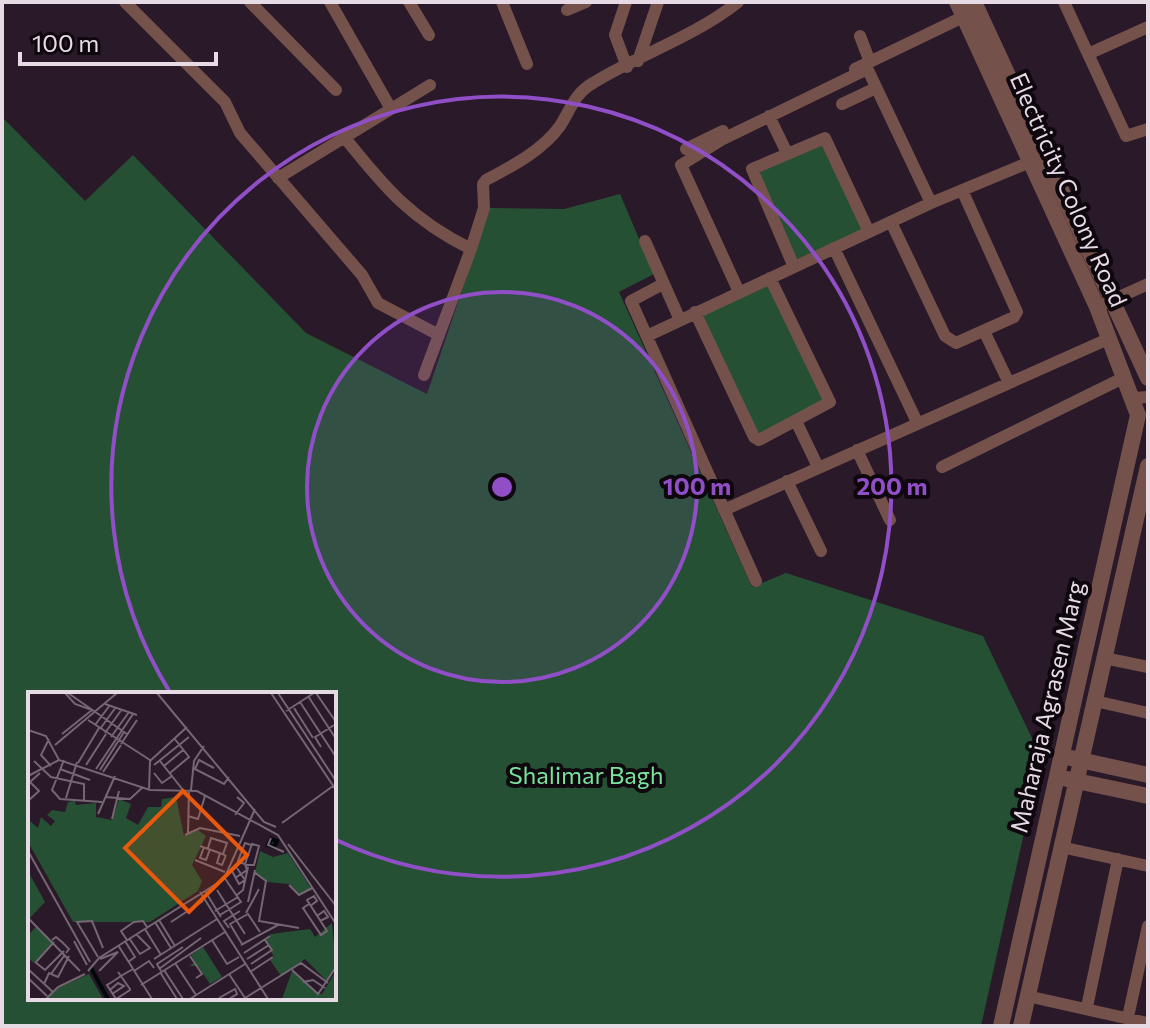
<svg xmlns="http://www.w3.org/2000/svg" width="1150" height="1028" font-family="Commissioner,sans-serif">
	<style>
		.green { fill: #265034; fill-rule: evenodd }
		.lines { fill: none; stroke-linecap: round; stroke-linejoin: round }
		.minor { stroke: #74514b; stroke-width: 12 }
		.tertiary { stroke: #74514b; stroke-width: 16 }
		.ring { fill: none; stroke: #904fc7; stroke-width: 4 }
		.labels { text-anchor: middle; stroke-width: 8; stroke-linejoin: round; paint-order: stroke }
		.street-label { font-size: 24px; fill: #e6dae5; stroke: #0e070e }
		.park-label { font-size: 24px; fill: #79e29c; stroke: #0e070e }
		.inset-river { fill: none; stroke: #00080a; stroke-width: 4 }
		.inset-road { fill: none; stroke: #756674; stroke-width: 2 }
		.view { fill: #e8590c; fill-opacity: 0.15; stroke: #e8590c; stroke-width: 4 }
		.inset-edge { fill: none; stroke: #e6dae5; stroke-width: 4 }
		.centre { fill: #904fc7; stroke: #0e070e; stroke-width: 4 }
		.ring-label { font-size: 24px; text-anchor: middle; font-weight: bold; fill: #904fc7; stroke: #0e070e; stroke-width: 8; stroke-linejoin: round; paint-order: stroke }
	</style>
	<rect width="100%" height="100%" fill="#291929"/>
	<path class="green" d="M2,117L85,201L133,155L306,333L427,394L490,208L564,209L620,194L654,274L619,292L752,587L786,573L983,636L1041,757L981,1026H2ZM30,694H334V998H30Z
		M822,142L862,230L795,260L755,173Z
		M769,283L826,402L757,435L701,315Z"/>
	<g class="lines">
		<path class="minor" d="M125,2L225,102L240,133L362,275L378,303L439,335
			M250,2L336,90
			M409,2L429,35
			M502,2L527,64
			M626,2L615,35L627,67
			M1064,2L1126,136L1148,129
			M567,10L586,2
			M860,36L870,62
			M1088,54L1148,27
			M638,61L658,2
			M855,69L963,17
			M842,104L876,88
			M391,109L430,85
			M769,116L787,153
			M345,138C385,188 412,220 471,249
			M686,149L723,131
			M278,178L391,109L330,2
			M891,222L945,336L956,343L1014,317L1017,312L962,190
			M645,241L680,320
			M834,248L917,422
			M794,267L752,169L825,138L869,232
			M663,284L631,301L756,581
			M739,292L681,165L723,139L863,71L868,70L931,203
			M1097,307L1148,284
			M695,312L754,437L759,440L830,402L770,278
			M984,331L1008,381
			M647,336L931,203L1030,162
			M424,375L471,249L484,208L483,184L486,180C512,166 542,151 560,126C571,109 574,94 593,83C640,54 694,37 738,2
			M1133,398L1148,397
			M796,421L818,467
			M857,450L890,520
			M942,467L1123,378
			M787,481L821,551
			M724,510L1108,339
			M1104,658L1148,667
			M1095,701L1148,713
			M1061,847L1148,866
			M1027,996L1148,1023
			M1087,1007L1118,859
			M1126,1026L1148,926"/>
		<path class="tertiary" d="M957,2L1097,307L1138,415L1001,1026
			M974,2L1148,378
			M1071,758L1148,775
			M1067,779L1148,796
			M1021,1026L1148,466"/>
	</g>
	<circle cx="502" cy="487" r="195" fill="#904fc7" fill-opacity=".12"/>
	<g class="ring">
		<circle cx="502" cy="487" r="195"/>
		<path d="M171 694A390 390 0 1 1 334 839"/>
	</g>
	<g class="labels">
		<g class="street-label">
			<text transform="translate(1068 190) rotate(66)" y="8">Electricity Colony Road</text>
			<text transform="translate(1048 707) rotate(-77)" y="8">Maharaja Agrasen Marg</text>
		</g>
		<g class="park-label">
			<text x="586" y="784">Shalimar Bagh</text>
		</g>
	</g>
	<g transform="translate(28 692)">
		<rect width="308" height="308" fill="#291929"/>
		<path d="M148,105L156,144L170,138L178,144L164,173L174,189L170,199L122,230H45L0,150L2,129L10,136L13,125L23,134L27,129L19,123L24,118L37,120L40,110L47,109L48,113L68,111V125L84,128L91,107L103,112L98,126L110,133L120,115H133L134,107ZM232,159L245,165L260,161L284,198L271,202L261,192L239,190L227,180ZM0,179L17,210L2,226L0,224ZM304,231L308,274L300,290L277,267L253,284L242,268L246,265L237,248L243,242L282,237L287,245ZM8,235L25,250L6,271L0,266V243ZM175,255L194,285L182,292L170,274H161L167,270L163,263ZM264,279L289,302H294L308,279V307H254ZM61,282L75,307H19L30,296Z" fill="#265034"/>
		<path class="inset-river" d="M243,147L249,149L246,155L240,153ZM63,276L80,307"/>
		<path class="inset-road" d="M37,1L47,12L64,18M40,1L99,42M129,1L236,130L248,135M243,1L308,98M250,1L308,89M288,1L308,30M280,4L308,47M272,10L308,65M77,12L109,23M266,16L285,46M258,19L286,1M60,28L122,68M67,33L82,13M72,37L88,15M0,38L18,44L31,68L122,98L169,99L250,143L308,232M77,41L94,17M34,42L64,18M83,45L101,20M21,47L13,63L23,74M93,52L109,28M27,53L89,1M293,55L287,45L308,32M36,68L24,98L32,107L74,110M6,69L23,85L56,92V109M132,69L155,98M50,71L71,36M58,73L78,42M126,73L161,45M136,74L155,58M165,76L196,92L201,85M32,77L62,88M68,77L105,22M167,77L171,68L186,76M72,78L96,40M75,80L93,53M126,81L134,91L144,84M142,81L161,65L146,46M0,84L31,68M121,98L122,69L159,35M163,98L166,69L176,54M77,105L102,107L115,95M38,106L49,70M0,109L11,99L2,90L12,81M70,122L87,84M207,123L216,111L209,105M160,124L170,127L177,104M84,127L91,99M254,131L305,94M160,142L161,98M157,143L172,136L212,144M243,146L240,153L256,160M260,152L308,214M172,154L197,163M176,155L172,166L178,168L182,157M180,156L183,146L199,151L195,162M0,159L62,270M192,161L189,171L194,173L198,163M167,168L197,180M204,179L211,192L217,188L209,176M226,180L238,189L231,229L271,236M207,186L219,178L217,172L224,152L231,154L226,173H218L217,172L210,170V169L217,151L223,153M261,193L271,203L284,196M189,198L217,242M177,199L193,225M172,200L240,307M209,203L215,198L220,175M220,210L227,178M281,212L275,216L293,243L299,239L279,208L286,204L289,209L282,214M187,219L210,205M218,221L231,197M192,223L213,210L196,185M289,224L296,219L300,225L292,229M0,226L52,279M131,228L147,254M127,230L143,256M143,230L175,209M201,236L196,229L212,219M117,237L133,263M101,246L112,262L122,256L109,243M24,248L28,245L34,250L41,257L38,261M99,248L93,239L106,230L115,229L119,235M184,248L199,272L211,265M46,249L59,273M97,249L107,265L100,270M214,252L202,232L220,222L232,240M90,253L124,307M213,253L250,233M216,261L242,244M162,264L174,282L168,286M70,265L49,230L64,229L75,256M126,267L189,227M219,267L241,253M7,270L17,278L36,259M8,270L26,250M147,271L168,303M223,272L244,258L237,248M131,277L173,246M1,278L25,300M136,278L155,307M264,278L290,302L308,275M60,279L71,266L196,187L227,117M71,279L90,260L72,267M106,279L121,269L126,276M133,279L129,272L155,255M90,280L93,284L95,287L102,297V298L88,307L79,293L84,290L93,284L98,281L105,277M132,280L149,307M222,280L245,265M23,282L36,264L40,266M201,282L217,306L273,271L300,291M0,286L19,304M275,290L285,288L297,296M16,292L21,281L30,285L41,264M113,293L197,240M82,298L90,291L96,294L84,302M191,306L207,297L209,302L201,307M18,307L30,295L57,282M162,307L217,272"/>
		<path class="view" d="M155,99L219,163L161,220L97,156Z"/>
		<rect width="308" height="308" class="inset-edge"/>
	</g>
	<circle cx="502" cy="487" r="12" class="centre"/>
	<g class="ring-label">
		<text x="697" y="495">100 m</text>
		<text x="892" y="495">200 m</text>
	</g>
	<rect width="1150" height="1028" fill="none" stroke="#e6dae5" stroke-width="8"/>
	<path d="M20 52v12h196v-12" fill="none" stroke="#e6dae5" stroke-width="4"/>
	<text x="32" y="52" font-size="24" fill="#e6dae5" stroke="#0e070e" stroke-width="6" paint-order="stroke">100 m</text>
</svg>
